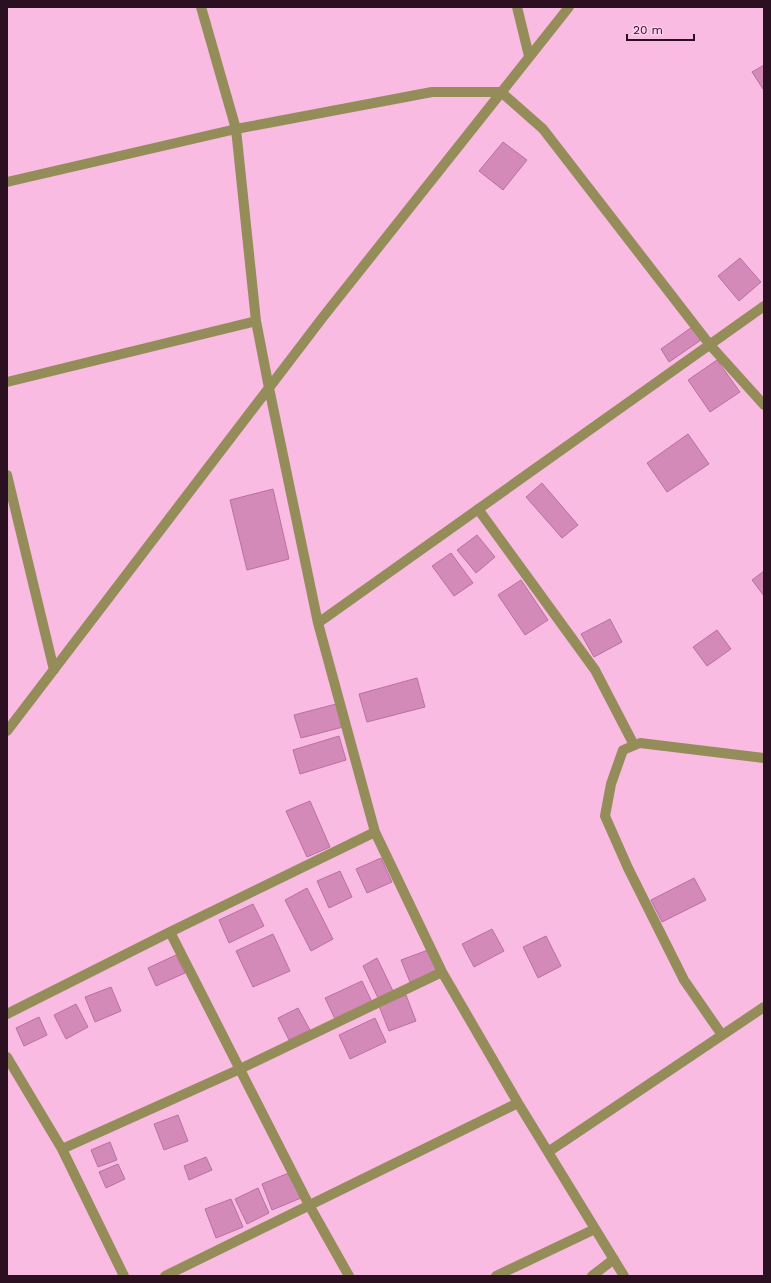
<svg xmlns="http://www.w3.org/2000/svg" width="771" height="1283" font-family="'Work Sans',sans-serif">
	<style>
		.building { fill: #d48ab9; stroke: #b8719f }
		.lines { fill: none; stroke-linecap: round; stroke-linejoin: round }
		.minor { stroke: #958d59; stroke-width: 10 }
	</style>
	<rect width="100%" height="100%" fill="#f9bbe2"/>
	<path class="building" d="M764,65V89H763L752,72Z
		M503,142L527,160L503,190L479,171Z
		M740,258L761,282L739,301L718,276Z
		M692,327L701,340L669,362L661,349Z
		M717,360L740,392L710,412L688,380Z
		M688,434L709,464L667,492L647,463Z
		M542,483L578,525L562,538L526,497Z
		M273,489L289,559L247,570L230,500Z
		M477,535L495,557L476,573L457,550Z
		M451,553L473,583L454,596L432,566Z
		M764,571V596L752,580Z
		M521,580L548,620L525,635L498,595Z
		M610,619L622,642L594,657L581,634Z
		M717,630L731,649L707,666L693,647Z
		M417,678L425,707L367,722L359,694Z
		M336,704L343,727L301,738L294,715Z
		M339,736L346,760L300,774L293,750Z
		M310,801L330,847L307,857L286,811Z
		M381,858L392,882L367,893L356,869Z
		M340,871L352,897L329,908L317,881Z
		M694,878L706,900L662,922L651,900Z
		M307,888L333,939L311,951L285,900Z
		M253,904L264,926L229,943L219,920Z
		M492,929L504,951L474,967L462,944Z
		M273,934L290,971L253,987L236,951Z
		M546,936L561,966L538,978L523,947Z
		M428,950L437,971L410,982L401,960Z
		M176,955L185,973L156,986L148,968Z
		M377,958L393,991L378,998L363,966Z
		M362,981L372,1002L335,1019L325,998Z
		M111,987L121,1011L95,1022L85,997Z
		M406,995L416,1021L389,1031L379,1006Z
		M76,1004L88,1027L66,1039L54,1015Z
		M298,1008L310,1030L289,1040L278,1018Z
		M39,1017L47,1035L24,1046L16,1028Z
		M375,1018L386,1042L350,1059L339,1035Z
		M178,1115L188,1141L164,1150L154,1124Z
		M110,1142L117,1160L98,1167L91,1150Z
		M206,1157L212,1170L189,1180L184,1166Z
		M118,1164L125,1179L106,1188L99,1172Z
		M291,1172L301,1198L272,1210L262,1184Z
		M258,1188L269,1213L247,1224L235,1199Z
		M231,1199L243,1227L216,1238L205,1209Z"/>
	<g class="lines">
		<path class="minor" d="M201,7L236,129L256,321L269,388L318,623L375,832L442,972L518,1103L624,1276
			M517,7L529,56
			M7,182L236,129L432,92H501L543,129L710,345L764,405
			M7,382L256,321
			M7,475L54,670
			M478,509L595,670L634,745
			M318,623L764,306
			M7,731L323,317L569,7
			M170,932L309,1205L349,1276
			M7,1014L170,932L375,832
			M722,1035L684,980L628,868L605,816L611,784L623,750L640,743L764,758
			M7,1057L62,1149L124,1276
			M62,1149L240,1069L442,972
			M548,1152L764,1007
			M165,1276L518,1103
			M496,1276L595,1229
			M592,1276L614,1259"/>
	</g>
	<rect width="771" height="1283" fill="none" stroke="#2b1022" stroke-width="16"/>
	<path d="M627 34v6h67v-6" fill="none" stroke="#2b1022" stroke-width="2"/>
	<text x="633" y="34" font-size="12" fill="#2b1022" stroke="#fdcdeb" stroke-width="3" paint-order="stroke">20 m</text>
</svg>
